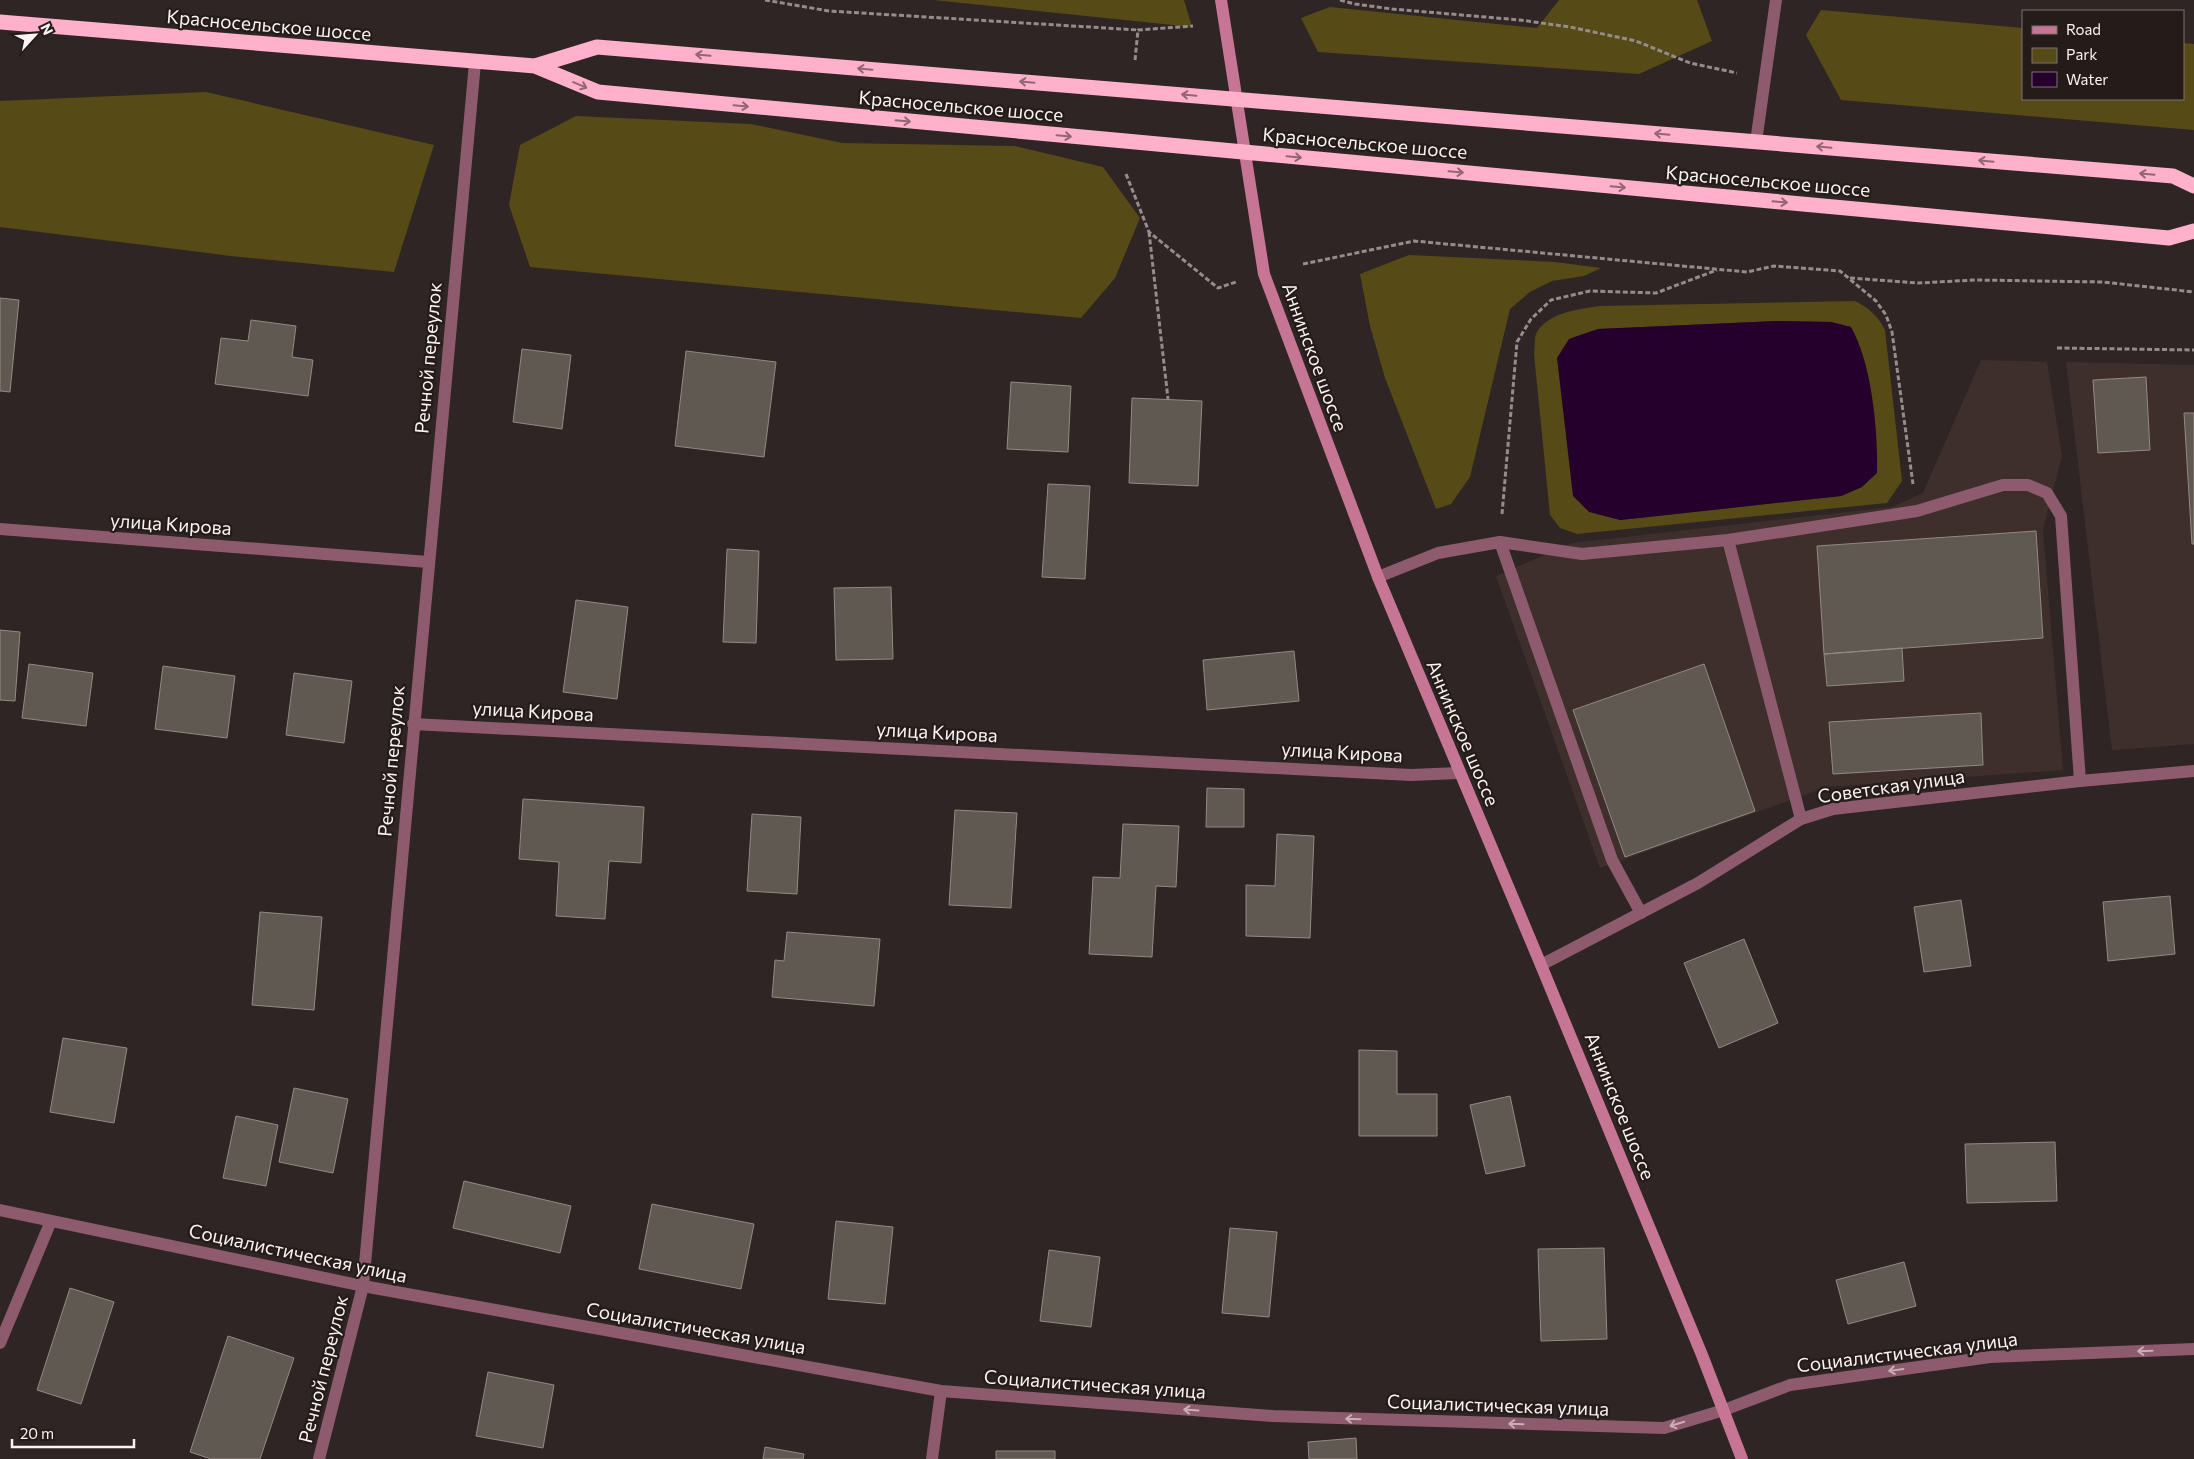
<svg xmlns="http://www.w3.org/2000/svg" width="2194" height="1459" font-family="Commissioner,sans-serif">
	<style>
		.built { fill: #3f2f2c }
		.green { fill: #564a16; fill-rule: evenodd }
		.water { fill: #26002c }
		.building { fill: #605952; stroke: #928a83 }
		.lines { fill: none; stroke-linecap: round; stroke-linejoin: round }
		.path { stroke: #958d8b; stroke-width: 3; stroke-dasharray: 5 2.5; stroke-linecap: butt }
		.lane { stroke: #8e5a6d; stroke-width: 12 }
		.street { stroke: #8e5a6d; stroke-width: 12 }
		.secondary { stroke: #c77594; stroke-width: 12 }
		.highway { stroke: #ffb1cc; stroke-width: 15 }
		.oneway { stroke: #926673 }
		.oneway2 { stroke: #c9aeb6 }
		.labels { text-anchor: middle; stroke-width: 4.5; stroke-linejoin: round; paint-order: stroke }
		.street-label { font-size: 19px; fill: #f9f3f1; stroke: #251c1a }
	</style>
	<rect width="100%" height="100%" fill="#2f2524"/>
	<path class="built" d="M1981,360L2047,362L2062,456L2043,530L2063,770L1827,787L1600,868L1496,576L1572,543L1892,507L1923,493Z
		M2066,362L2194,365V744L2112,750Z"/>
	<path class="green" d="M933,0H1184L1192,27Z
		M1559,0H1697L1712,41L1639,74L1318,52L1301,18L1330,7L1537,28Z
		M1821,10L2023,28V99H2183V43L2194,44V130L1841,100L1806,35Z
		M206,92L434,145L394,272L231,256L0,227V101Z
		M576,116L751,124L842,143L1015,146L1103,167L1140,218L1115,278L1081,318L530,267L509,205L520,145Z
		M1409,255L1555,262L1601,268L1584,276L1552,281L1530,292L1510,309L1470,477L1451,504L1436,509L1385,378L1370,326L1360,274Z
		M1855,301C1869,308 1878,316 1885,330L1902,481L1887,503L1577,534L1560,528L1550,515L1534,354C1535,348 1534,339 1536,334C1546,313 1579,309 1599,306ZM1777,321L1831,322L1851,327L1862,487L1841,496L1620,520L1569,339L1598,329Z"/>
	<path class="water" d="M1777,321L1831,322L1851,327C1872,364 1878,431 1877,473L1862,487L1841,496L1620,520L1589,512L1573,496L1557,358L1569,339L1598,329Z"/>
	<path class="building" d="M0,298L19,300L10,392L0,391Z
		M251,320L296,326L292,357L313,360L308,396L215,384L221,338L248,341Z
		M522,349L571,355L562,429L513,422Z
		M686,351L776,362L764,457L675,446Z
		M2146,377L2150,450L2098,453L2093,380Z
		M1011,382L1071,386L1068,452L1007,449Z
		M1132,398L1202,401L1198,486L1129,483Z
		M2184,413H2194V544H2192Z
		M1048,484L1090,486L1085,579L1042,577Z
		M2036,531L2043,638L1824,654L1817,546Z
		M727,549L759,551L756,643L723,642Z
		M891,587L893,659L836,660L834,588Z
		M576,600L628,607L617,699L563,692Z
		M0,630L20,632L15,701L0,700Z
		M1902,648L1904,681L1827,686L1824,654Z
		M1294,651L1299,701L1207,710L1203,660Z
		M29,664L93,673L86,726L22,718Z
		M1704,664L1755,811L1625,857L1573,710Z
		M163,666L235,676L227,738L155,729Z
		M294,673L352,681L344,743L286,735Z
		M1981,713L1983,765L1833,774L1829,722Z
		M1207,788L1244,789V827H1206Z
		M523,799L644,807L641,863L609,861L605,919L556,916L559,862L519,859Z
		M955,810L1017,813L1011,908L949,905Z
		M752,814L801,817L797,894L747,891Z
		M1123,824L1179,826L1176,887L1156,886L1152,957L1089,954L1093,877L1120,878Z
		M1277,834L1314,836L1310,938L1246,936V885L1275,886Z
		M2170,896L2175,954L2108,961L2103,902Z
		M1961,900L1971,966L1924,972L1914,907Z
		M260,912L322,917L314,1010L252,1005Z
		M787,932L880,939L874,1006L772,997L775,960L784,961Z
		M1744,939L1778,1023L1719,1048L1684,963Z
		M63,1038L127,1048L114,1123L50,1112Z
		M1359,1050L1397,1051V1094H1437V1136H1359Z
		M294,1088L348,1099L333,1173L279,1162Z
		M1510,1096L1525,1166L1486,1174L1470,1105Z
		M236,1116L278,1125L266,1186L223,1178Z
		M2055,1142L2057,1201L1967,1203L1965,1144Z
		M464,1181L571,1206L560,1253L453,1228Z
		M652,1204L754,1224L741,1289L639,1269Z
		M836,1221L893,1227L885,1304L828,1299Z
		M1230,1228L1277,1232L1269,1317L1222,1313Z
		M1604,1248L1607,1339L1541,1341L1538,1249Z
		M1049,1250L1100,1257L1091,1327L1040,1321Z
		M1904,1262L1916,1306L1848,1324L1836,1280Z
		M70,1288L114,1302L81,1404L37,1390Z
		M228,1336L294,1358L260,1459H211L190,1452Z
		M488,1372L554,1385L543,1448L476,1436Z
		M1356,1438L1357,1459H1309L1308,1442Z
		M765,1447L804,1454L803,1459H763Z
		M996,1451H1055V1459H996Z"/>
	<g class="lines">
		<path class="path" d="M765,0L829,11L1138,30
			M1340,0L1355,4L1392,9L1520,20L1570,27L1636,41L1690,63L1737,73
			M1135,60L1138,30L1193,26
			M1126,174L1149,232L1218,288L1236,282
			M1149,232L1168,399
			M1303,264L1414,241L1747,272L1774,266L1840,271L1876,301L1886,315L1892,332L1913,484
			M1850,278L1918,283L1976,280L2103,282L2194,292
			M2057,348L2194,350
			M1502,514L1517,342L1531,319L1551,300L1590,291L1656,293L1717,270"/>
		<path class="lane" d="M1728,540L1801,819
			M1500,542L1612,860L1641,913
			M1378,577L1438,553L1500,542L1582,554L1728,540L1917,511L2003,485H2028L2047,493L2061,516L2080,781"/>
		<path class="street" d="M1756,142L1776,0
			M0,529L428,562
			M413,724L1411,775L1459,773
			M1541,965L1698,883L1801,819L1833,809L2080,781L2194,771
			M0,1210L363,1286L941,1391L1273,1416L1664,1428L1724,1410L1790,1385L1990,1357L2194,1349
			M0,1343L51,1221
			M319,1459L363,1286L475,63
			M932,1459L941,1391"/>
		<path class="secondary" d="M1221,0L1264,274L1378,577L1541,965L1702,1355L1742,1459"/>
		<path class="highway" d="M0,22L535,66L598,92L2169,238L2194,231
			M535,66L597,47L2173,176L2194,186"/>
	</g>
	<defs><path id="oneway-shaft" d="M-6 0H5M1.5-3L5.5 0L1.5 3" fill="none" stroke-width="1.6" stroke-linecap="round" stroke-linejoin="round" transform="scale(1.25)"/></defs>
	<g class="oneway">
		<use href="#oneway-shaft" transform="translate(703 55) rotate(-175)"/>
		<use href="#oneway-shaft" transform="translate(865 69) rotate(-175)"/>
		<use href="#oneway-shaft" transform="translate(1027 82) rotate(-175)"/>
		<use href="#oneway-shaft" transform="translate(580 85) rotate(23)"/>
		<use href="#oneway-shaft" transform="translate(1189 95) rotate(-175)"/>
		<use href="#oneway-shaft" transform="translate(741 106) rotate(5)"/>
		<use href="#oneway-shaft" transform="translate(903 121) rotate(5)"/>
		<use href="#oneway-shaft" transform="translate(1662 134) rotate(-175)"/>
		<use href="#oneway-shaft" transform="translate(1064 136) rotate(5)"/>
		<use href="#oneway-shaft" transform="translate(1824 147) rotate(-175)"/>
		<use href="#oneway-shaft" transform="translate(1294 157) rotate(5)"/>
		<use href="#oneway-shaft" transform="translate(1986 161) rotate(-175)"/>
		<use href="#oneway-shaft" transform="translate(1456 172) rotate(5)"/>
		<use href="#oneway-shaft" transform="translate(2147 174) rotate(-175)"/>
		<use href="#oneway-shaft" transform="translate(1618 187) rotate(5)"/>
		<use href="#oneway-shaft" transform="translate(1780 202) rotate(5)"/>
	</g>
	<g class="oneway2">
		<use href="#oneway-shaft" transform="translate(2145 1351) rotate(178)"/>
		<use href="#oneway-shaft" transform="translate(1896 1370) rotate(172)"/>
		<use href="#oneway-shaft" transform="translate(1191 1410) rotate(-176)"/>
		<use href="#oneway-shaft" transform="translate(1353 1419) rotate(-178)"/>
		<use href="#oneway-shaft" transform="translate(1516 1424) rotate(-178)"/>
		<use href="#oneway-shaft" transform="translate(1677 1424) rotate(163)"/>
	</g>
	<g class="labels">
		<g class="street-label">
			<text transform="translate(269 25) rotate(5)" y="7">Красносельское шоссе</text>
			<text transform="translate(961 106) rotate(5)" y="7">Красносельское шоссе</text>
			<text transform="translate(1365 143) rotate(5)" y="7">Красносельское шоссе</text>
			<text transform="translate(1768 181) rotate(5)" y="7">Красносельское шоссе</text>
			<text transform="translate(1315 357) rotate(70)" y="7">Аннинское шоссе</text>
			<text transform="translate(428 358) rotate(-85)" y="7">Речной переулок</text>
			<text transform="translate(171 524) rotate(4)" y="7">улица Кирова</text>
			<text transform="translate(533 711) rotate(3)" y="7">улица Кирова</text>
			<text transform="translate(937 732) rotate(3)" y="7">улица Кирова</text>
			<text transform="translate(1463 733) rotate(67)" y="7">Аннинское шоссе</text>
			<text transform="translate(1342 752) rotate(3)" y="7">улица Кирова</text>
			<text transform="translate(391 761) rotate(-85)" y="7">Речной переулок</text>
			<text transform="translate(1891 786) rotate(-8)" y="7">Советская улица</text>
			<text transform="translate(1620 1106) rotate(68)" y="7">Аннинское шоссе</text>
			<text transform="translate(298 1253) rotate(12)" y="7">Социалистическая улица</text>
			<text transform="translate(696 1328) rotate(10)" y="7">Социалистическая улица</text>
			<text transform="translate(1907 1352) rotate(-7)" y="7">Социалистическая улица</text>
			<text transform="translate(323 1369) rotate(-76)" y="7">Речной переулок</text>
			<text transform="translate(1095 1384) rotate(4)" y="7">Социалистическая улица</text>
			<text transform="translate(1498 1405) rotate(2)" y="7">Социалистическая улица</text>
		</g>
	</g>
	<rect x="2022" y="10" width="162" height="90" fill="#251c1a" stroke="#7a7270"/>
	<rect x="2032" y="26" width="25" height="8" fill="#c77594" stroke="#7a7270"/>
	<text x="2066" y="35" font-size="15" fill="#f9f3f1">Road</text>
	<rect x="2032" y="48" width="25" height="15" fill="#564a16" stroke="#7a7270"/>
	<text x="2066" y="60" font-size="15" fill="#f9f3f1">Park</text>
	<rect x="2032" y="72" width="25" height="15" fill="#26002c" stroke="#7a7270"/>
	<text x="2066" y="85" font-size="15" fill="#f9f3f1">Water</text>
	<g transform="translate(35 35) rotate(64)" stroke="#251c1a" stroke-width="4" paint-order="stroke">
	<path d="M0-4L9 19L0 12L-9 19Z" fill="#f9f3f1"/>
	<text y="-8" font-size="14" font-weight="bold" text-anchor="middle" fill="#f9f3f1">N</text>
	</g>
	<path d="M12 1439v8h122v-8" fill="none" stroke="#f9f3f1" stroke-width="2.5"/>
	<text x="20" y="1439" font-size="15" fill="#f9f3f1" stroke="#251c1a" stroke-width="4" paint-order="stroke">20 m</text>
</svg>
